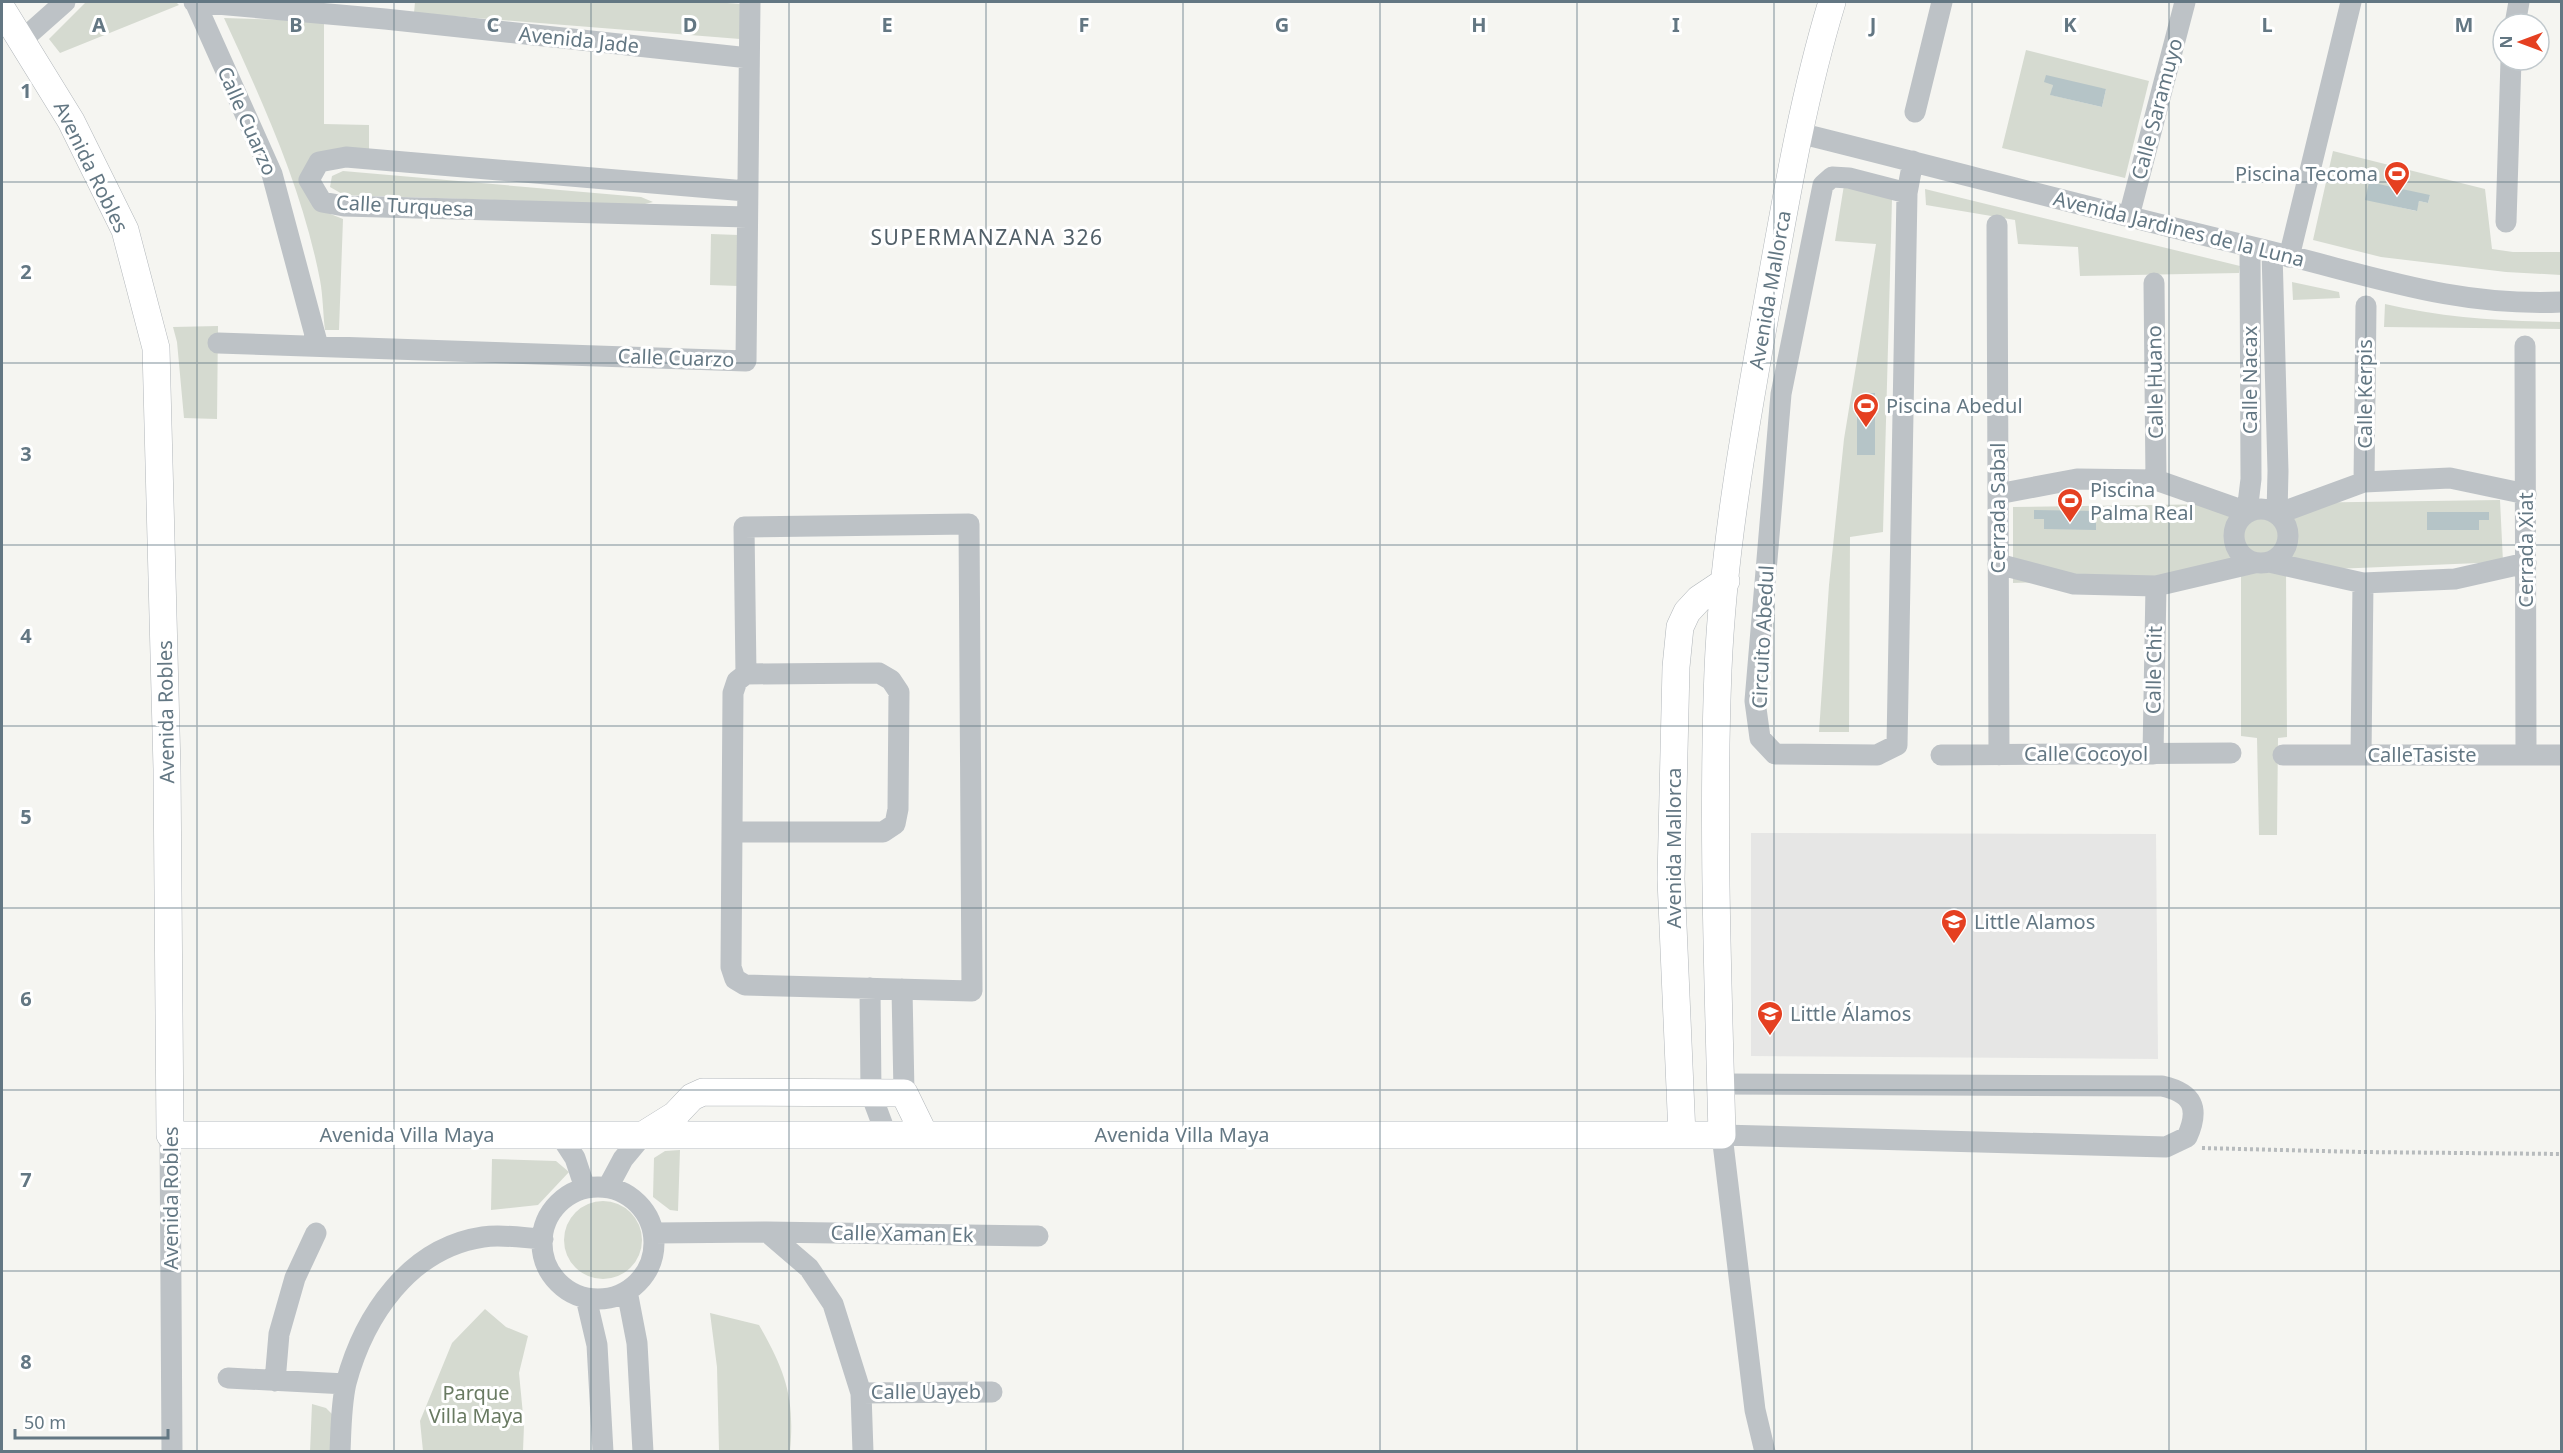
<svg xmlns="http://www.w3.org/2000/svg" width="2563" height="1453" font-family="'Noto Sans',sans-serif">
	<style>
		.built { fill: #e6e6e5 }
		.green { fill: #d5dad0; fill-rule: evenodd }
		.water { fill: #b5c4c7 }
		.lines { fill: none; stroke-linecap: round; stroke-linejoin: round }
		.major-casing { stroke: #b1b6ba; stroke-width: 28 }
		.path { stroke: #b7bbbd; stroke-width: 4; stroke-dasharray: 3 3; stroke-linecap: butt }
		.minor { stroke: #bdc2c6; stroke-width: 21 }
		.major { stroke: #fff; stroke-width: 27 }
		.grid { fill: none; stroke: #637783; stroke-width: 1.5; stroke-opacity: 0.55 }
		.labels { text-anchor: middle; stroke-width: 6; stroke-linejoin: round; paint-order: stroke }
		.street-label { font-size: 20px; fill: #637783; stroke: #fff }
		.poi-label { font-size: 20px; fill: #637783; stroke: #fff; text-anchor: start }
		.park-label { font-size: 20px; fill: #697a62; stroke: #fff }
		.neighbourhood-label { font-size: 21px; letter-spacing: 1.5px; fill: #515f68; stroke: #fff }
		.grid-label { font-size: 20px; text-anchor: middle; font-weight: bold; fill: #637783; stroke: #fff; stroke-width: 6; stroke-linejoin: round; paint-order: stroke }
	</style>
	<rect width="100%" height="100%" fill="#f5f5f1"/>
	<path class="built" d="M1751,833L2156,834L2158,1059L1751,1056Z"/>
	<path class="green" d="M86,2H176L179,5L60,53L49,39Z
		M415,2H713L741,4L740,39L414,13Z
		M224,18L324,21V124L369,125V155L307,176L318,209L343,219L339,330H325C323,314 323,296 320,280C302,187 263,103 224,18Z
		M2026,50L2149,81L2125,178L2002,148ZM2053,85L2106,89L2102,107L2051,95Z
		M2333,151L2485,189L2492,249L2513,252H2561V275L2506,272L2381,257L2313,240ZM2430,195L2428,203L2419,201L2416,211L2365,199Z
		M343,171L641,197L653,202L641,205L344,195L330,187L332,176Z
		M1844,185L1892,199L1883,532L1850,537L1849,732H1819L1829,585L1844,439L1876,244L1835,241Z
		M1925,189L2240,266L2239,273L2080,276L2078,247L2018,244L2015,220L1926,205Z
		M711,234L738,235V286L710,285Z
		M2292,282L2339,292L2340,298L2293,300Z
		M2385,304C2444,318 2501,321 2561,322V329L2384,327Z
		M218,326L217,419L184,418L177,342L173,327Z
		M2500,500L2503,562L2286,571L2287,737L2278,738L2277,835H2259L2257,738L2241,736V575L2013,583V507ZM2096,511V529H2044V519ZM2427,512L2489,520H2479V530H2427Z
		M680,1150L678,1211L670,1210L653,1197L654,1158L665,1151Z
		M492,1159L556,1161L569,1172L538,1205L491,1210Z
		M564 1240a39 39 0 1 1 78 0a39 39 0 1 1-78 0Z
		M485,1309L506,1327L528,1336L519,1373L524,1425L523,1451H423L420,1421L452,1343Z
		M710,1313L759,1325C785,1371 795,1397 790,1451H719L717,1367Z
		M312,1404L326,1408L332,1414V1451L310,1452Z"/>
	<path class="water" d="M2046,75L2106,89L2102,107L2050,95L2053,85L2044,82Z
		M2369,182L2430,195L2428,203L2419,201L2417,211L2365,200Z
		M1867,393H1875V455H1857V402H1867Z
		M2034,510L2096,511V530L2044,529V519H2034Z
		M2427,512H2489V520H2479V530H2427Z"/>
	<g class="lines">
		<defs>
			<path id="major" d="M2,9L71,121L125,230L156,348L167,769L170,1135H1722C1718,980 1712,825 1718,670C1723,551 1744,433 1765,316C1784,211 1801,104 1832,2
				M643,1135L675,1115L692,1097L703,1092L904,1093L924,1134
				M1682,1135L1671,879L1676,667L1680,627L1687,612L1699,599L1726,581"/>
		</defs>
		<use href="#major" class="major-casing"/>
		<path class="path" d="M2202,1148L2361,1152L2562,1154"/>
		<path class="minor" d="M194,2L385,19L749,58
			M195,2L272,174L318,346
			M2515,24L2519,2
			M21,41L65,2
			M1915,112L1942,2
			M1799,133C1956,172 2112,214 2269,251C2370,275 2454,307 2562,302
			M746,191L346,157L319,162L309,180L322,202L344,206L747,217
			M1907,193L1849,178L1832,177L1823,185L1781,394L1755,701L1760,738L1775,754L1877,755L1897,745L1907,193L1913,161
			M2129,216L2185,2
			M2506,222L2511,60
			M1997,225L1999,755
			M2272,252L2278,471L2277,514L2364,482L2450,478L2526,494
			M2289,257L2351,2
			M2154,283L2156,480
			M218,343L746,361L750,2
			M2525,346L2526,755
			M2364,482L2366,306
			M1998,494L2077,479L2156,480L2247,512L2251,479L2250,247
			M2234 536a27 27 0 1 1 54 0a27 27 0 1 1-54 0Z
			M2269,562L2363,583L2455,579L2526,563
			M1998,564L2074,584L2156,586L2254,563
			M2153,754L2156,586
			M1941,755L2231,753
			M2283,755H2562
			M2361,755L2363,583
			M732,832H883L895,824L898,809L899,692L891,680L879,673L746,674L737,681L733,693L731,967L735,979L745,985L972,991L969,524L744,527L746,674
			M870,988L871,1094L886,1134
			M902,989L904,1093
			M1721,1084L2162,1086C2193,1093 2200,1108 2187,1137L2166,1147L1722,1135L1755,1410L1765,1452
			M170,1135L172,1452
			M560,1135L575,1158L585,1188
			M608,1187L623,1159L643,1135
			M542 1243a56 56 0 1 1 112 0a56 56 0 1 1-112 0Z
			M767,1232L1038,1236
			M654,1233L767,1232L809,1268L833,1304L861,1393L863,1452
			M627,1291L637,1343L643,1452
			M586,1298L597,1345L603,1452
			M228,1378L346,1384
			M275,1381L279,1334L295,1278L316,1233
			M861,1393L992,1392
			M340,1452C341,1429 341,1405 346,1383C364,1316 409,1248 483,1237C502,1234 524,1238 543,1239"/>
		<use href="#major" class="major"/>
	</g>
	<path class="grid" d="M197,2V1452M394,2V1452M591,2V1452M789,2V1452M986,2V1452M1183,2V1452M1380,2V1452M1577,2V1452M1774,2V1452M1972,2V1452M2169,2V1452M2366,2V1452M2,182H2562M2,363H2562M2,545H2562M2,726H2562M2,908H2562M2,1090H2562M2,1271H2562"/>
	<defs>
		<symbol id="stadium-pin" viewBox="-11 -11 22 30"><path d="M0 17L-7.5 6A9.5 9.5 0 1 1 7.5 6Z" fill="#e54021" stroke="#fff"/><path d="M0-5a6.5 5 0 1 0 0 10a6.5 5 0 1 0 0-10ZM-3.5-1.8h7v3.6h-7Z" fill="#fff"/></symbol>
		<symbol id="school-pin" viewBox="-11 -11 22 30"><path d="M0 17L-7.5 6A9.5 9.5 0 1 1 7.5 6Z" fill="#e54021" stroke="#fff"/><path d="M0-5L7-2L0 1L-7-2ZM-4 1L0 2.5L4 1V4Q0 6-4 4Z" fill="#fff"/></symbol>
	</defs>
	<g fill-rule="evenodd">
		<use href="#stadium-pin" x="2382" y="159" width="30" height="40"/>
		<use href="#stadium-pin" x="1851" y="391" width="30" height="40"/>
		<use href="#stadium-pin" x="2055" y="486" width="30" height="40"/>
		<use href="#school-pin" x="1939" y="907" width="30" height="40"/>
		<use href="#school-pin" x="1755" y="999" width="30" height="40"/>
	</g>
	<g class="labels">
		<g class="street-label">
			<text transform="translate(579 40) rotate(6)" y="7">Avenida Jade</text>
			<text transform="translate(2157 109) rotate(-75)" y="7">Calle Saramuyo</text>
			<text transform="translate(247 121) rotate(66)" y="7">Calle Cuarzo</text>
			<text transform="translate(91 167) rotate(64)" y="7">Avenida Robles</text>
			<text transform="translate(405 206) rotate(3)" y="7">Calle Turquesa</text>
			<text transform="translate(2179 229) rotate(14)" y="7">Avenida Jardines de la Luna</text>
			<text transform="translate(1770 290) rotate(-80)" y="7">Avenida Mallorca</text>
			<text transform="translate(676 358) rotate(2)" y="7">Calle Cuarzo</text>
			<text transform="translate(2250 380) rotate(-90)" y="7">Calle Nacax</text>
			<text transform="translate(2155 382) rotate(-91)" y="7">Calle Huano</text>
			<text transform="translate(2365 394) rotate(-90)" y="7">Calle Kerpis</text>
			<text transform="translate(1998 508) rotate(-90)" y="7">Cerrada Sabal</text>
			<text transform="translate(2526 550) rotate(-90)" y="7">Cerrada Xiat</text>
			<text transform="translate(1763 637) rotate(-87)" y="7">Circuito Abedul</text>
			<text transform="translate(2154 670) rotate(-89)" y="7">Calle Chit</text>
			<text transform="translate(166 712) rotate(-91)" y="7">Avenida Robles</text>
			<text x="2086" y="761">Calle Cocoyol</text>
			<text x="2422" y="762">CalleTasiste</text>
			<text transform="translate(1674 848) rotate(-90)" y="7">Avenida Mallorca</text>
			<text x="407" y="1142">Avenida Villa Maya</text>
			<text x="1182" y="1142">Avenida Villa Maya</text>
			<text transform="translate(171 1198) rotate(-90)" y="7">Avenida Robles</text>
			<text transform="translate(902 1234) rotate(1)" y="7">Calle Xaman Ek</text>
			<text x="926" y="1399">Calle Uayeb</text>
		</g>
		<g class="poi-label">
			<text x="2378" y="181" text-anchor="end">Piscina Tecoma</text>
			<text x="1886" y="413">Piscina Abedul</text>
			<text x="2090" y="497">Piscina<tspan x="2090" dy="23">Palma Real</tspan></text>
			<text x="1974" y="929">Little Alamos</text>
			<text x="1790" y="1021">Little Álamos</text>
		</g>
		<g class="park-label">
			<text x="476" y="1400">Parque<tspan x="476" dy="23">Villa Maya</tspan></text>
		</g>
		<g class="neighbourhood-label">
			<text x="987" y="245">SUPERMANZANA 326</text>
		</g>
	</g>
	<g class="grid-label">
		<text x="99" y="32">A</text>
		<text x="296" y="32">B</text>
		<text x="493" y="32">C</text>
		<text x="690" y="32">D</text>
		<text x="887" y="32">E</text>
		<text x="1084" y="32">F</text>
		<text x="1282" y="32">G</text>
		<text x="1479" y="32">H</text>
		<text x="1676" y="32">I</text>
		<text x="1873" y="32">J</text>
		<text x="2070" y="32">K</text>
		<text x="2267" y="32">L</text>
		<text x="2464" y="32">M</text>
		<text x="26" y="98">1</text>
		<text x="26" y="279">2</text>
		<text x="26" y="461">3</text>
		<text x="26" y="643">4</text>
		<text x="26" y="824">5</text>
		<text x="26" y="1006">6</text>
		<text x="26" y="1187">7</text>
		<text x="26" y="1369">8</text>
	</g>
	<rect width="2563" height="1453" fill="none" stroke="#637783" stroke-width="6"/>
	<g transform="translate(2521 42) rotate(270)"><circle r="28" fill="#ffffff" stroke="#c1c9cd" stroke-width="1.5"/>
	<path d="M0-4.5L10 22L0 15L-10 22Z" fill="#e54021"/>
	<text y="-9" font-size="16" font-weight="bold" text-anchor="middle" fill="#637783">N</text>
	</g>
	<path d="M15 1429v9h153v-9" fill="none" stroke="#637783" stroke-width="3"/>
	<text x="24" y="1429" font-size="18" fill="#637783" stroke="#ffffff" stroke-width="4.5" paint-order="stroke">50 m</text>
</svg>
